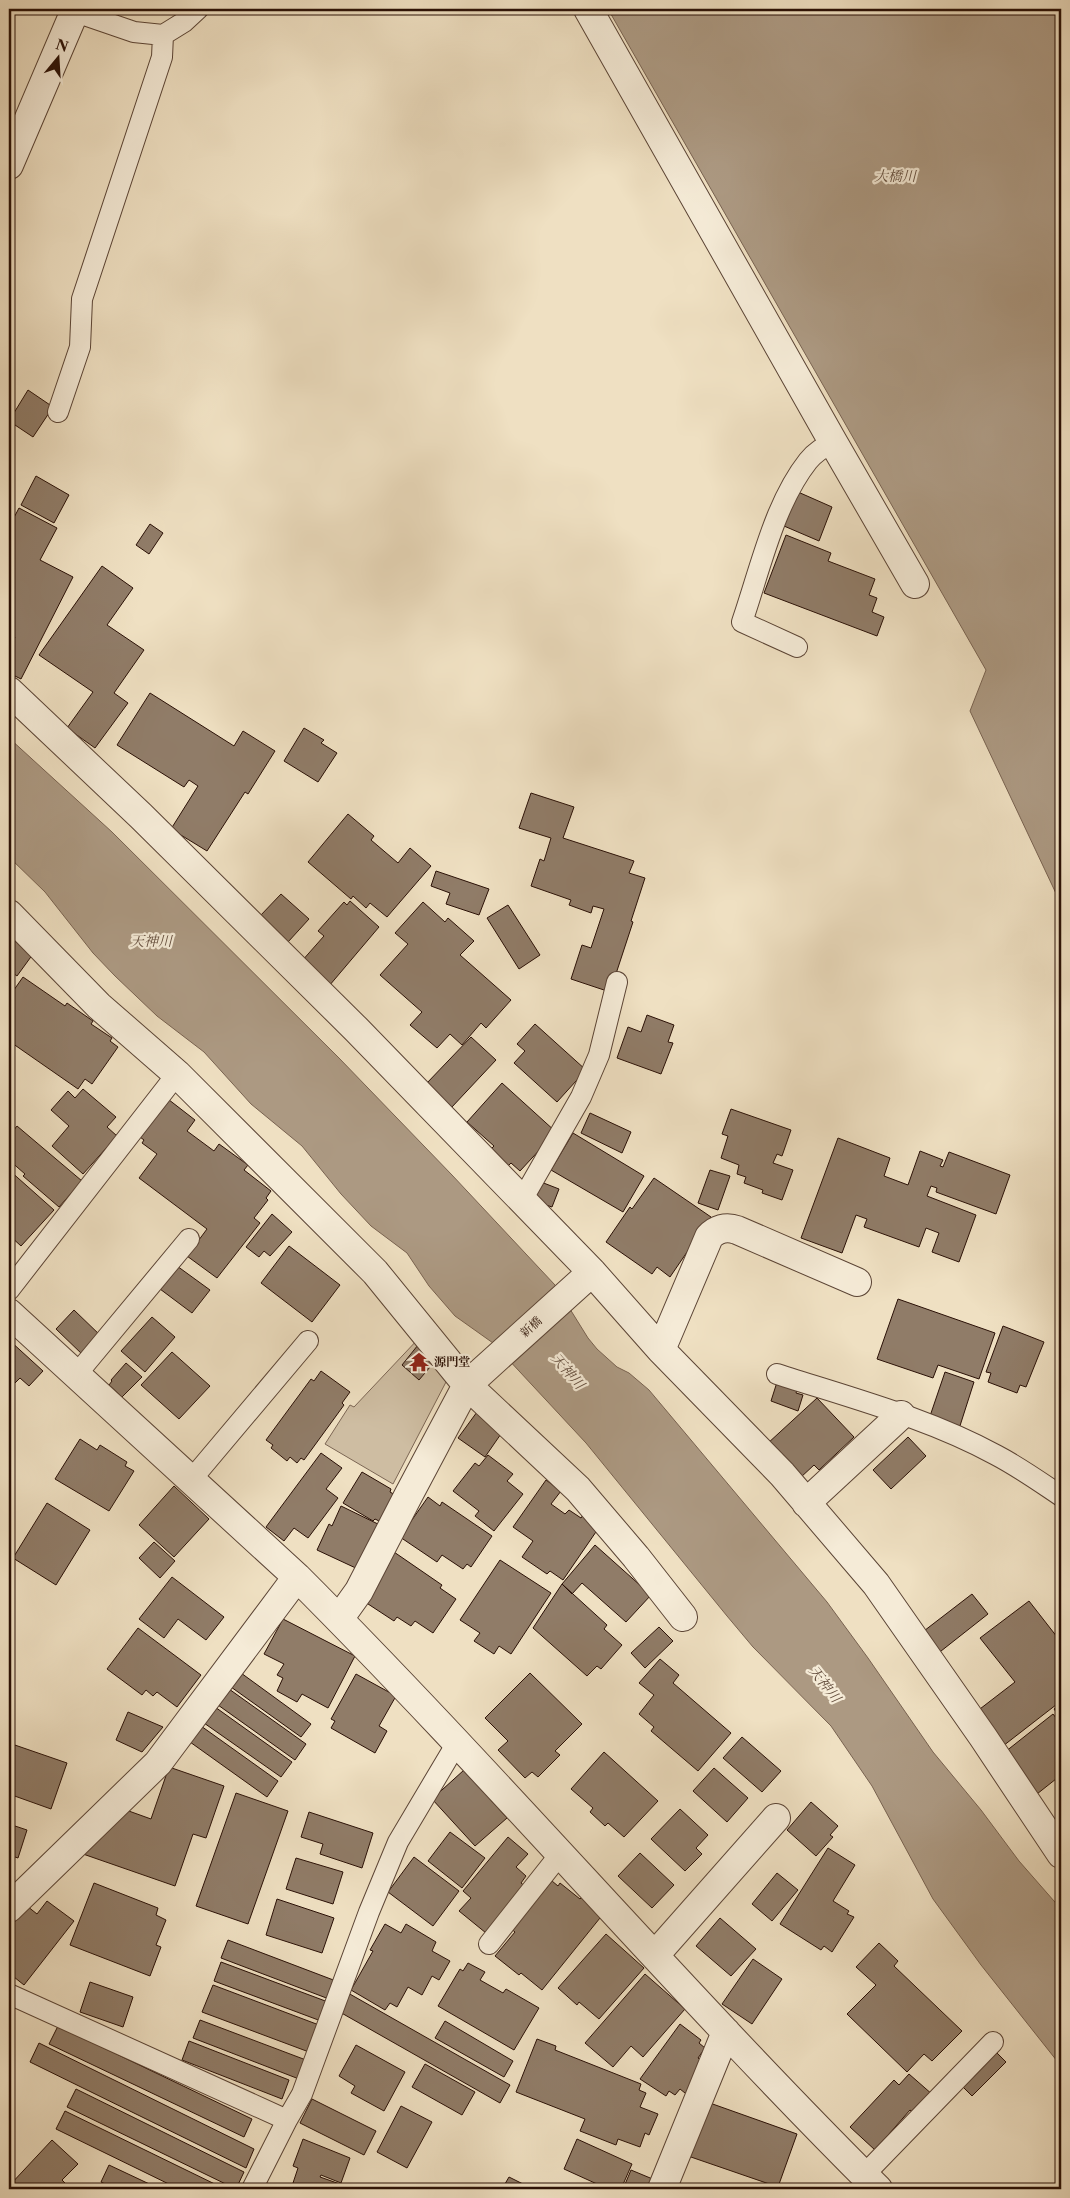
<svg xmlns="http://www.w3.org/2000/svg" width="1070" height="2198" font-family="'Libre Caslon Text','Noto Serif JP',serif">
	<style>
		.green { fill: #cebda2; stroke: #7c6654 }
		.water { fill: #ac9982; stroke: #786250 }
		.building { fill: #907c68; stroke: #2a1006 }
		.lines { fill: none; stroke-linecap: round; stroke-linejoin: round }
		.service-casing { stroke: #5b4435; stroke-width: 22 }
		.minor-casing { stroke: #5b4435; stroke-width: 30 }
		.service { stroke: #f5ebd7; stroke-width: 20 }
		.minor { stroke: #f5ebd7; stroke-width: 28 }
		.labels { text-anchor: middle; stroke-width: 4.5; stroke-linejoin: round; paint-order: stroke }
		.street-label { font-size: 12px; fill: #2a1006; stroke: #f5ebd7 }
		.poi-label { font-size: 12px; font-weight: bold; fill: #2a1006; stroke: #f5ebd7; text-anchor: start }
		.water-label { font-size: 14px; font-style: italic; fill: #644e3e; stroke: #f5ebd7 }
	</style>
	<rect width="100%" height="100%" fill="#efe0c2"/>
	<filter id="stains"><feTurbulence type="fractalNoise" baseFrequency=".004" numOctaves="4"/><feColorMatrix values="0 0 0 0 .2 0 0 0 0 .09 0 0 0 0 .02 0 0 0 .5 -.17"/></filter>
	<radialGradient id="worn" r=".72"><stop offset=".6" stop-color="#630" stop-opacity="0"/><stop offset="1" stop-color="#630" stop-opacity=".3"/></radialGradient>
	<path class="green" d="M420,1337L445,1367L446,1382L393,1484L325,1444L350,1405L354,1407Z"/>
	<path class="water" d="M608,9H1061V904L970,711L986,670Z
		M9,738L112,832L339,1058L452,1175L555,1285L588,1338L597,1349L617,1367L629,1373L649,1390L827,1602L868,1658L933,1752L981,1810L1019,1861L1061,1909V2066L981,1965L933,1899L872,1786L831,1726L753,1647L727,1616L586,1443L493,1343L455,1316L429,1286L407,1253L371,1226L341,1194L302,1146L251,1104L204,1052L157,1016L115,976L93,953L45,892L9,857Z"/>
	<path class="building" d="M28,390L53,407L33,437L9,421Z
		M36,476L69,495L54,523L21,505Z
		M798,492L832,507L819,541L784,526Z
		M19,508L57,528L40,560L73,577L21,679L9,673V650L15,637L9,634L14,621L9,618V527Z
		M150,524L163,533L149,554L136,545Z
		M786,535L831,553L828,561L875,579L869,595L877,598L872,612L884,617L877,636L764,593Z
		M102,566L133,588L107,625L144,650L114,693L128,703L95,748L67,728L93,692L39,655Z
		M150,693L234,746L243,731L275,751L248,794L245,792L207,851L171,829L198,786L189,780L184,787L117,745Z
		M304,728L324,740L321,743L337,753L318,782L284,761Z
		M531,793L574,807L563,838L634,861L629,873L645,878L631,921L633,922L610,992L571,979L582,945L591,948L604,909L593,906L591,913L569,905L571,900L531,886L540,859L544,861L551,838L519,828Z
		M348,814L374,836L371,840L398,863L410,848L431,866L387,917L370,903L366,908L353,896L351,899L308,862Z
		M436,871L489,889L479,915L446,904L450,893L431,886Z
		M281,894L309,919L288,942L260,916Z
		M350,901L379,927L329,986L301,962L324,936L318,931L344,902L347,905Z
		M423,902L445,922L448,918L474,941L460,955L511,1000L486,1028L481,1023L462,1045L450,1034L437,1048L410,1025L422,1012L380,975L408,944L395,933Z
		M508,905L540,955L519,969L487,918Z
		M9,937L33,954L17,976L10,971L9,973Z
		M23,977L65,1006L67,1003L93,1021L91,1024L112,1038L110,1041L118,1047L92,1084L85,1079L78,1089L9,1041V997Z
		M647,1015L674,1025L668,1042L673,1043L661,1074L617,1058L628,1027L641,1032Z
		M535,1024L586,1070L557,1102L514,1063L525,1051L517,1044Z
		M471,1037L496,1060L451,1108L426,1084Z
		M502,1083L556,1132L520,1171L511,1163L507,1167L489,1151L494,1146L467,1122Z
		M83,1089L116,1117L107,1127L117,1136L83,1174L52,1146L69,1126L51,1110L68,1091L75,1098Z
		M164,1096L195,1120L187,1131L214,1151L219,1144L248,1165L244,1170L271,1191L266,1198L268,1200L254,1218L260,1223L217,1278L187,1256L207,1229L139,1178L157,1154L142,1143L144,1140L136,1134Z
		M731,1109L791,1130L782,1156L777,1154L773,1163L793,1170L782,1200L762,1193L763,1190L744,1183L746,1177L737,1174L739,1165L721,1158L728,1136L722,1134Z
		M590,1113L631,1132L622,1153L581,1133Z
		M17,1126L82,1181L59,1207L23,1176L25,1174L9,1160V1136Z
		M573,1133L644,1176L623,1212L551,1170Z
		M838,1138L890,1158L884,1176L908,1185L920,1151L943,1160L940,1166L943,1167L949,1152L1010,1175L996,1214L936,1192L937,1188L931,1186L927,1196L976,1215L959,1262L932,1252L939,1233L926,1228L919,1247L864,1227L867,1219L856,1215L842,1253L801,1238Z
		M9,1170L54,1210L21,1246L9,1235Z
		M710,1170L730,1176L718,1210L698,1203Z
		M654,1178L711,1217L670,1277L657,1267L652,1274L606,1242L630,1207L632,1209Z
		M541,1182L559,1189L552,1207L534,1201Z
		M272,1214L292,1232L270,1256L264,1251L259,1257L246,1247Z
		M289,1246L340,1285L312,1322L261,1283Z
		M177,1266L210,1290L192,1313L160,1289Z
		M898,1299L995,1333L979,1379L938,1365L933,1378L877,1359Z
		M74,1310L102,1337L84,1356L56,1329Z
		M152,1317L175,1337L145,1372L121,1351Z
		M1003,1326L1044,1342L1026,1387L1020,1385L1017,1393L988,1382L991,1373L986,1372Z
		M9,1340L43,1371L29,1386L20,1378L10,1388L9,1386Z
		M418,1345L436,1360L419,1380L402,1365Z
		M172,1352L210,1386L179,1419L141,1385Z
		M126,1363L142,1377L122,1397L109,1385L112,1381L111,1380Z
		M321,1371L350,1392L342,1403L344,1405L304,1460L301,1458L297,1463L290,1457L287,1461L271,1448L273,1445L266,1440L311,1379L314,1381Z
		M945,1372L974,1382L958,1432L928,1422Z
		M778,1379L798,1386L796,1393L803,1395L798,1411L771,1401Z
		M817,1398L854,1437L819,1470L814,1465L800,1478L767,1444Z
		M477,1412L503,1431L485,1457L458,1438Z
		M908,1437L926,1456L891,1489L873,1470Z
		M80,1439L97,1450L100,1445L127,1462L125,1466L134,1471L109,1511L55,1479Z
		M321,1453L342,1468L326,1489L338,1498L308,1538L294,1528L284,1541L266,1527Z
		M488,1455L513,1474L507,1481L523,1494L494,1531L475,1516L479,1511L453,1491L475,1463L479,1466Z
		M362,1472L391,1489L390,1492L397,1496L381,1522L375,1519L373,1521L343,1503Z
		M546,1480L561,1491L551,1504L565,1514L569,1510L581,1518L583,1515L600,1526L563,1580L550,1571L547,1574L522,1557L533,1541L513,1527Z
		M174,1486L209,1519L174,1557L139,1525Z
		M428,1497L440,1506L442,1502L492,1536L471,1567L467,1564L463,1569L442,1555L437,1562L400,1537Z
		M47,1503L90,1530L56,1585L13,1558Z
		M341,1506L382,1526L360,1570L317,1550L329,1524L332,1526Z
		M154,1542L175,1561L160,1578L139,1558Z
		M595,1545L651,1595L626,1622L582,1583L572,1594L562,1584Z
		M394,1552L442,1585L440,1588L456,1599L433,1633L415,1621L411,1626L397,1617L394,1621L362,1600Z
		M500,1560L551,1593L511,1654L499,1646L494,1654L474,1641L480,1633L460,1620Z
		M172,1577L224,1617L206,1640L178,1619L164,1638L139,1619Z
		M562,1584L607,1625L604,1629L622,1645L601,1669L597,1666L587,1676L533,1628Z
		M972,1594L988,1614L936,1655L920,1634Z
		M1029,1601L1061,1642V1701L1003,1746L976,1712L1015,1682L980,1638Z
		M283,1619L355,1656L328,1708L302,1694L297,1702L277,1691L283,1678L277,1675L284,1664L264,1654Z
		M659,1627L673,1641L645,1668L631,1653Z
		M138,1628L201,1675L177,1707L157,1692L153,1696L146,1690L142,1695L107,1669Z
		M660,1659L679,1675L673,1683L731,1733L698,1771L651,1731L654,1727L639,1714L654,1695L639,1683Z
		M241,1673L311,1724L301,1737L231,1687Z
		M530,1673L582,1724L555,1751L560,1755L538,1777L532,1772L525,1778L498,1750L508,1741L485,1718Z
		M356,1674L396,1696L379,1726L387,1731L375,1753L331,1728L335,1721L331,1719Z
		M229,1689L306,1744L295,1760L218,1705Z
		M1061,1703V1719L1054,1709Z
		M215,1707L292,1762L281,1777L204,1723Z
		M128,1712L163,1727L142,1752L116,1740Z
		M1053,1714L1061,1724V1775L1037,1794L1005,1752Z
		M201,1726L278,1781L267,1797L190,1742Z
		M742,1737L781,1771L762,1792L723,1758Z
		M9,1743L67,1763L51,1809L9,1794Z
		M604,1752L658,1801L624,1837L608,1823L605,1826L590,1812L593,1808L571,1789Z
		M169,1767L224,1786L206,1838L193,1834L175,1886L83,1854L126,1810L151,1819Z
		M714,1768L748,1798L727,1822L693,1791Z
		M464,1770L507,1818L475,1846L432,1799Z
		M236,1793L288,1811L248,1924L196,1906Z
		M811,1802L838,1826L830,1835L833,1837L816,1856L787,1830Z
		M680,1809L708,1835L696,1848L702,1854L685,1871L651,1839Z
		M309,1812L373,1833L362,1868L320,1854L323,1844L301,1837Z
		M9,1824L27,1830L18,1858L9,1855Z
		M450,1832L485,1858L462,1888L428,1861Z
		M508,1837L528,1854L516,1867L526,1876L521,1883L525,1886L486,1933L459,1911L471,1898L463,1891Z
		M828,1848L855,1865L833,1901L849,1911L847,1914L854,1917L832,1952L824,1946L821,1950L780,1924Z
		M640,1853L674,1885L652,1908L618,1876Z
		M414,1857L459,1891L433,1926L388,1892Z
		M296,1858L343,1872L333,1904L286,1889Z
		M777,1873L798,1890L772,1921L752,1904Z
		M552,1881L558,1886L560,1883L580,1899L583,1896L604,1913L542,1990L521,1973L519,1975L495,1956L515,1932L509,1927L530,1908Z
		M94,1883L158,1908L156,1915L166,1920L156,1945L161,1947L150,1976L70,1945Z
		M277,1899L334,1918L322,1953L266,1935Z
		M47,1901L74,1921L24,1985L9,1973V1929L27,1906L37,1914Z
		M720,1918L756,1949L731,1976L696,1946Z
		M385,1924L401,1933L406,1924L436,1942L432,1951L450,1961L439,1980L432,1976L422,1995L408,1987L397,2007L390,2003L385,2010L351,1990L373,1951L370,1950Z
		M606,1934L644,1968L599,2019L579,2002L577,2005L558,1988Z
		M228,1940L336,1981L329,1999L221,1958Z
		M879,1943L898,1961L894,1966L962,2031L932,2061L924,2054L907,2072L847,2014L876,1985L856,1967Z
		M753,1959L782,1979L752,2024L722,2004Z
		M221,1962L328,2002L321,2021L214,1981Z
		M468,1963L485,1972L480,1980L503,1993L506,1989L539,2008L514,2050L438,2006L460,1969L463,1971Z
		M645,1974L685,2009L643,2057L631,2046L613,2067L585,2043Z
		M90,1982L133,1997L123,2027L80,2012Z
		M213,1985L319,2025L309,2052L202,2012Z
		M348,1993L510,2085L500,2103L338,2011Z
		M200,2020L306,2060L299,2079L193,2038Z
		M445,2021L513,2061L504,2077L435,2038Z
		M680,2024L701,2040L699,2043L705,2048L698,2058L702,2061L690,2097L680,2089L675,2095L669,2091L666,2096L640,2079Z
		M58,2026L252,2119L244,2137L49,2044Z
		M537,2039L556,2046L555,2050L641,2084L639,2090L646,2093L640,2107L658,2114L649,2135L645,2133L640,2147L618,2139L616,2145L580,2131L585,2119L516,2092Z
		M189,2041L289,2080L282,2099L182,2060Z
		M39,2043L254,2149L246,2168L30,2062Z
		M356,2045L405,2072L384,2111L351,2093L355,2086L339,2076Z
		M992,2048L1006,2062L972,2096L958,2082Z
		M425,2064L475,2092L462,2115L412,2087Z
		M909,2074L933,2095L915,2114L910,2110L875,2150L850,2127L894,2080L899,2085Z
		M76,2089L244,2172L236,2189L67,2107Z
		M312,2099L376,2131L364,2155L300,2123Z
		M707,2102L797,2134L778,2187L688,2156Z
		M401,2106L432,2122L407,2168L377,2152Z
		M65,2111L225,2189H179L56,2129Z
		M303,2139L350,2158L341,2183L321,2175L320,2177L354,2189H291L298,2168L293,2166Z
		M577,2139L632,2164L621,2189H608L564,2169Z
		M52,2140L78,2164L62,2180L66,2184L61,2189H9V2186Z
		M109,2165L160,2189H115L101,2182Z
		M631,2170L655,2180L651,2189H623Z
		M509,2177L533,2189H502Z"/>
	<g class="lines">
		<defs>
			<path id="service" d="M67,9L134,32L163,35
				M58,412L80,347L82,299L162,57L163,35L184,22L198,9
				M797,647L742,622C760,570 774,504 808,461C815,452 824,447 833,442
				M522,1200L581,1097L599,1055L617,982
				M9,1290L177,1074
				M777,1374C851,1398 928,1418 996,1455C1019,1467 1040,1482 1061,1496
				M76,1375L189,1239
				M191,1480L308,1341
				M489,1944L561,1853
				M9,1994L287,2120L252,2189
				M287,2120L302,2094L369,1912L398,1842L458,1741
				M864,2175L993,2042"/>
			<path id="minor" d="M588,9L833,442L915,584
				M9,165L74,13
				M9,691L141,816L356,1029L592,1272L661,1350L782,1474L876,1584L983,1737L1061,1854
				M9,914L99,1006L177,1074L375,1272L467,1385L578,1489L636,1557L683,1617
				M9,1313L297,1577C496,1776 679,1991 878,2189
				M661,1350L709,1237C716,1229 726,1226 737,1230L857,1282
				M806,1503L901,1415
				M339,1619L359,1591L408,1496L467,1385L592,1272
				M9,1908L158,1763L297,1577
				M655,1955L776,1818
				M662,2189L726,2032"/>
		</defs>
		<use href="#service" class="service-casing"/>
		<use href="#minor" class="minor-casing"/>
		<use href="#service" class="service"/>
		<use href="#minor" class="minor"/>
	</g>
	<defs>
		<symbol id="temple-bare" viewBox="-9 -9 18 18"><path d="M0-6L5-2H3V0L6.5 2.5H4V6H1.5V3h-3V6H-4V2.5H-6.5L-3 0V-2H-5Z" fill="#8f2418" stroke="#f5ebd7" stroke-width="2.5" paint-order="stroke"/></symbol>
	</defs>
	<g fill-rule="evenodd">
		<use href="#temple-bare" x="405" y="1348" width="28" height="28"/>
	</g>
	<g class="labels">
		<g class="street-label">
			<text transform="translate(531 1327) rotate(-42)" y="4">新橋</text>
		</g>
		<g class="poi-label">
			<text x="434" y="1366">源門堂</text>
		</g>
		<g class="water-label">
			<text x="895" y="181">大橋川</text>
			<text x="151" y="946">天神川</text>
			<text transform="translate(568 1371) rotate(49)" y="5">天神川</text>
			<text transform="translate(825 1684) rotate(52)" y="5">天神川</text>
		</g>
	</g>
	<rect width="1070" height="2198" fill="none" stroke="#efe0c2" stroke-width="30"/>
	<rect x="10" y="10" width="1050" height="2178" fill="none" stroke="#2a1006" stroke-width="2.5"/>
	<rect x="15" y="15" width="1040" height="2168" fill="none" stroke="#2a1006"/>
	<g transform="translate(58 58) rotate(18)" stroke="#f5ebd7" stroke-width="4" paint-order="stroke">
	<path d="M0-4L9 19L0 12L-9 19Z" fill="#2a1006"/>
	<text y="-8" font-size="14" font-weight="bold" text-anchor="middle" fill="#2a1006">N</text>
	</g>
	<rect width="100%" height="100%" filter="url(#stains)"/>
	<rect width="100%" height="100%" fill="url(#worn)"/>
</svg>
